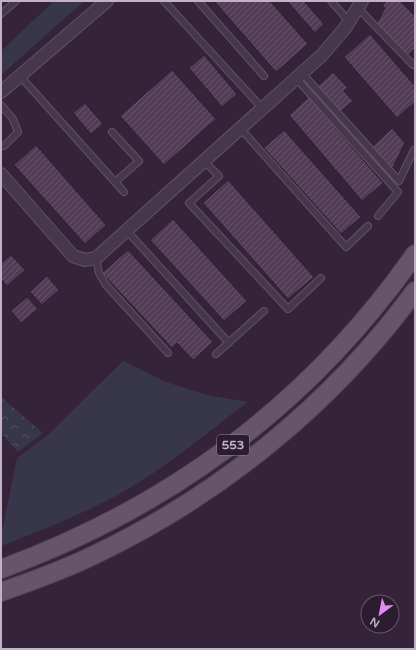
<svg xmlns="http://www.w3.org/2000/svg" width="416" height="650" font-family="'Varela Round',sans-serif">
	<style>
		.grass { fill: #38364b }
		.forest { fill: url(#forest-crowns) }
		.building { fill: url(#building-hatch); stroke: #2e1e31 }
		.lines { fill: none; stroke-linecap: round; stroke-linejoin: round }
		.service-casing { stroke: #625265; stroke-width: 8 }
		.minor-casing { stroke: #625265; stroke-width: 14 }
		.primary-casing { stroke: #504053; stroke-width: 20 }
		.service { stroke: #47374a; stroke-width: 6 }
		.minor { stroke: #47374a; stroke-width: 12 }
		.primary { stroke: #66556a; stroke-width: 18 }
		.labels { text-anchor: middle; stroke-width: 3; stroke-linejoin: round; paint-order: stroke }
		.shield { fill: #2b1c2f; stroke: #958599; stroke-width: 1 }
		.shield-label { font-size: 12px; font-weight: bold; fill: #c3b2c6 }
	</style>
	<defs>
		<pattern id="forest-crowns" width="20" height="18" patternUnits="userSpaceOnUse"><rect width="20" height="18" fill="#38364b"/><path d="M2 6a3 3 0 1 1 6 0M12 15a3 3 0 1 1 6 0" fill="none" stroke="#535163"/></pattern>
		<pattern id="building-hatch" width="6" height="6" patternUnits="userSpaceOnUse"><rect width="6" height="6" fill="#523c57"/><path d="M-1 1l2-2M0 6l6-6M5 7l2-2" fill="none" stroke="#69566e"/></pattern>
	</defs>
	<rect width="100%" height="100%" fill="#35233a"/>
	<path class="grass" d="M54,1H84L1,75V51Z
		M123,361L166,382L207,395L248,402C202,436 158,475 108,500C73,518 37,532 1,546V536L17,458L49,434Z"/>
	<path class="forest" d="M1,397L43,433L18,452L1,433Z"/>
	<path class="building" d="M214,1H270L308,44L276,72Z
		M287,1H304L324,24L315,33Z
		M387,1H400L415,16V48L406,57L377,23L385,8L382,5Z
		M370,34L415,86V102L397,118L344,57Z
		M204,55L237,94L222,107L189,68Z
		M172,70L216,119L164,165L120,116Z
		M333,72L348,88L344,91L353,101L340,112L317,87Z
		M309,97L383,183L362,201L289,115Z
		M85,103L103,124L91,134L73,113Z
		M392,128L405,143L392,169L372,147Z
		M284,130L361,217L341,234L264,148Z
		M36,145L106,225L85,244L14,165Z
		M228,180L314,277L288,299L203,203Z
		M173,219L247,301L224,321L150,240Z
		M128,250L213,342L193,360L177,343L172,348L102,273Z
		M11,255L25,270L7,286L1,279V263Z
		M47,276L59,290L42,305L30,292Z
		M27,297L38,309L21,323L11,311Z"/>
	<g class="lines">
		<defs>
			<path id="service" d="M164,1L262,108
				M198,1L264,76
				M331,1L349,21
				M358,8L413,65L415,63
				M1,14L16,1
				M302,73L399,181L414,150
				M20,76L124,192
				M296,78L398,192L378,216
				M1,105L13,119L18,132L4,146
				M240,128L346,247L368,226
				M112,132L139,161L115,182
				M204,161L219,176L189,203L288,309L321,278
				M127,231L229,343
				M96,258L99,273L106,285L168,353
				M216,354L264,311"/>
			<path id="minor" d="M1,92L107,1
				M1,174L73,256L85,260L96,258L322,55L345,28L362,1"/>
			<path id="primary" d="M1,569C172,506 310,404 415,254
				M1,592C32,581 64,570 94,555C220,495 332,404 415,291"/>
		</defs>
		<use href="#service" class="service-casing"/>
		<use href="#minor" class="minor-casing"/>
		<use href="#primary" class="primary-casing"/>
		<use href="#service" class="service"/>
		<use href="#minor" class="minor"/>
		<use href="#primary" class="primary"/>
	</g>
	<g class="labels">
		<rect class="shield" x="217" y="435" width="32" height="20" rx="3"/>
		<g class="shield-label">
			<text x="233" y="449">553</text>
		</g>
	</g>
	<rect width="416" height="650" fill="none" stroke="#c3b2c6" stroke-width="4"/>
	<g transform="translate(380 614) rotate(212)"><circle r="19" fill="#2b1c2f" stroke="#68586b"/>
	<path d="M0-3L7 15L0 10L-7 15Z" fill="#e389f4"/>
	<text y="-6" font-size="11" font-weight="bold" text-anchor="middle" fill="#c3b2c6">N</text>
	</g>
</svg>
